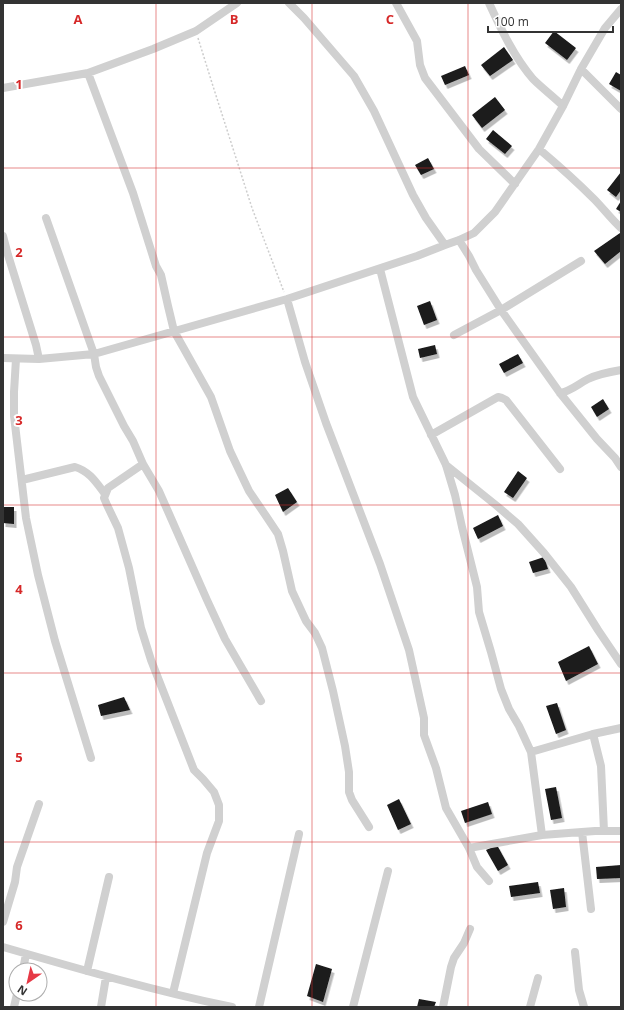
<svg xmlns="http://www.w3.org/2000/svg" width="624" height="1010" font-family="'Open Sans',sans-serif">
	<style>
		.building { fill: #1a1a1a; filter: url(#shadow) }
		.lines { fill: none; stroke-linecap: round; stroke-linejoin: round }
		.path { stroke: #cdcdcd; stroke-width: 1.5; stroke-dasharray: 2 2; stroke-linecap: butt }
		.street { stroke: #d0d0d0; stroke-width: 8 }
		.grid { fill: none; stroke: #d62828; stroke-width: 1; stroke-opacity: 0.55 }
		.grid-label { font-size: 13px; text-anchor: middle; font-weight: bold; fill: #d62828; stroke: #fff; stroke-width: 4; stroke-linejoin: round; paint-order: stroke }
	</style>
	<defs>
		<filter id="shadow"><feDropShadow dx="2.5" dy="4" stdDeviation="0" flood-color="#0004"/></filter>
	</defs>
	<rect width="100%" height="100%" fill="#fff"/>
	<path class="building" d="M554,31L576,48L567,60L545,43Z
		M504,47L513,60L490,76L481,65Z
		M465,66L469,75L445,85L441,76Z
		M616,72L621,75V91L609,84Z
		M495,97L505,110L482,128L472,115Z
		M493,130L512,146L505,154L486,139Z
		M428,158L434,169L421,175L415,165Z
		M621,172V190L616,197L607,190Z
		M621,201V212L616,209Z
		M620,233L621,235V251L605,264L594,251Z
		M430,301L437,320L424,325L417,306Z
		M435,345L437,354L420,358L418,349Z
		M518,354L523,363L504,373L499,364Z
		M603,399L609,409L597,417L591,407Z
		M518,471L527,478L513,498L504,492Z
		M288,488L297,502L283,512L275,495Z
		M3,507H14V524L3,523Z
		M498,515L503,526L478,539L473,528Z
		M544,557L548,569L533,573L529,562Z
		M589,646L598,664L566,681L558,662Z
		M124,697L130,710L101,716L98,705Z
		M557,703L566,730L556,734L546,706Z
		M556,787L562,818L551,820L545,789Z
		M399,799L411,824L398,830L387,805Z
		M488,802L492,814L465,823L461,811Z
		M497,845L508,865L498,871L486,850Z
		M621,865V878L597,879L596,867Z
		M538,882L540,893L511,897L509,886Z
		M564,888L566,907L553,909L550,890Z
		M316,964L332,969L323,1002L307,996Z
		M419,999L436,1002L434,1007H417Z"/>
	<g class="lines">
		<path class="path" d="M198,38L212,83L252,208L284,292"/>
		<path class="street" d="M289,3L304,18L354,76L374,111L413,195L426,218L445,245
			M396,3L417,41L420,65L425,78L479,149L515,184
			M489,3C501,29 514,57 533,79C543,89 554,97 563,106
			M581,69L621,109
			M88,73L133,193L156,266L161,275L168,306L174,331L211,397L230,451L249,491L266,516L278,534L283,551L292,591L306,621L315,633L322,648L333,691L345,746L349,772V792L352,800L369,827
			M3,88L88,73L153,49L196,31L237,3
			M539,149C558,165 576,181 594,199C603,208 611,219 621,228
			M46,218L94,354L96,367L99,376L124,426L133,441L143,464L159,491L207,600L225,639L261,701
			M3,236L8,255L36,345L39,359
			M459,240L469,256L476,270L501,310L528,348L560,393L597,439L615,458L621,467
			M380,269L413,397L446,465L455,495L462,527L477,587L479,612L491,652L501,689L509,709L519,726L531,752L542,835
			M287,299L305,362L326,423L380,564L409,650L424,718V735L436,768L446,808L469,848L477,867L489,881
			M454,335L501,310L581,261
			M3,358L39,359L94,354L287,299L417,256L445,245L459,240L474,233L495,212L539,149L563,106L581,69L605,28L621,9
			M16,359L14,392V416L26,518L38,575L55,641L91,758
			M560,393C571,391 578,384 588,379C598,374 609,372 621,370
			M431,435L498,397L502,398L506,400L560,469
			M143,464L108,488L104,498L107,505L118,528L129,568L141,628L151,660L194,770L203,779L214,792L219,805V821L207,853L173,993
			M446,465L497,506L518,524L544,553L571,587L598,630L621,664
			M22,480L75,467C89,471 96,482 105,494
			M531,752L593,734
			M604,831L601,766L593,734L621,728
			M582,832L591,909
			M469,848L542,835L595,831H621
			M3,922L15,882L17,867L39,804
			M3,947C79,969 155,991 232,1007
			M575,952L579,990L584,1007
			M23,970L26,954
			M87,971L109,877
			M14,1007L17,994
			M101,1007L106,977
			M259,1007L299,834
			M353,1007L388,871
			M443,1007L451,967L454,958L464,943L470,929
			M530,1007L538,978"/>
	</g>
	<path class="grid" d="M156,3V1007M312,3V1007M468,3V1007M3,168H621M3,337H621M3,505H621M3,673H621M3,842H621"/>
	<g class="grid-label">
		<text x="78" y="24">A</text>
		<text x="234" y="24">B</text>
		<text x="390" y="24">C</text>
		<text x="19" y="89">1</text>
		<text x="19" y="257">2</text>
		<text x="19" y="425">3</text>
		<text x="19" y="594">4</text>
		<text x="19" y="762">5</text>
		<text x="19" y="930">6</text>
	</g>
	<rect width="624" height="1010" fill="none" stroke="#333333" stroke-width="8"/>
	<g transform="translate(28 982) rotate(214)"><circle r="19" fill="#ffffff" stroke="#adadad"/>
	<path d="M0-3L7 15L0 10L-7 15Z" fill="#e63946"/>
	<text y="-6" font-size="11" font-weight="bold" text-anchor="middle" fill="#333333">N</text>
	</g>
	<path d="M488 26v6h125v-6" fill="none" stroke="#333333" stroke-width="2"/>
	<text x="494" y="26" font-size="12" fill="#333333" stroke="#ffffff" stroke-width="3" paint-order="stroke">100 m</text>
</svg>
